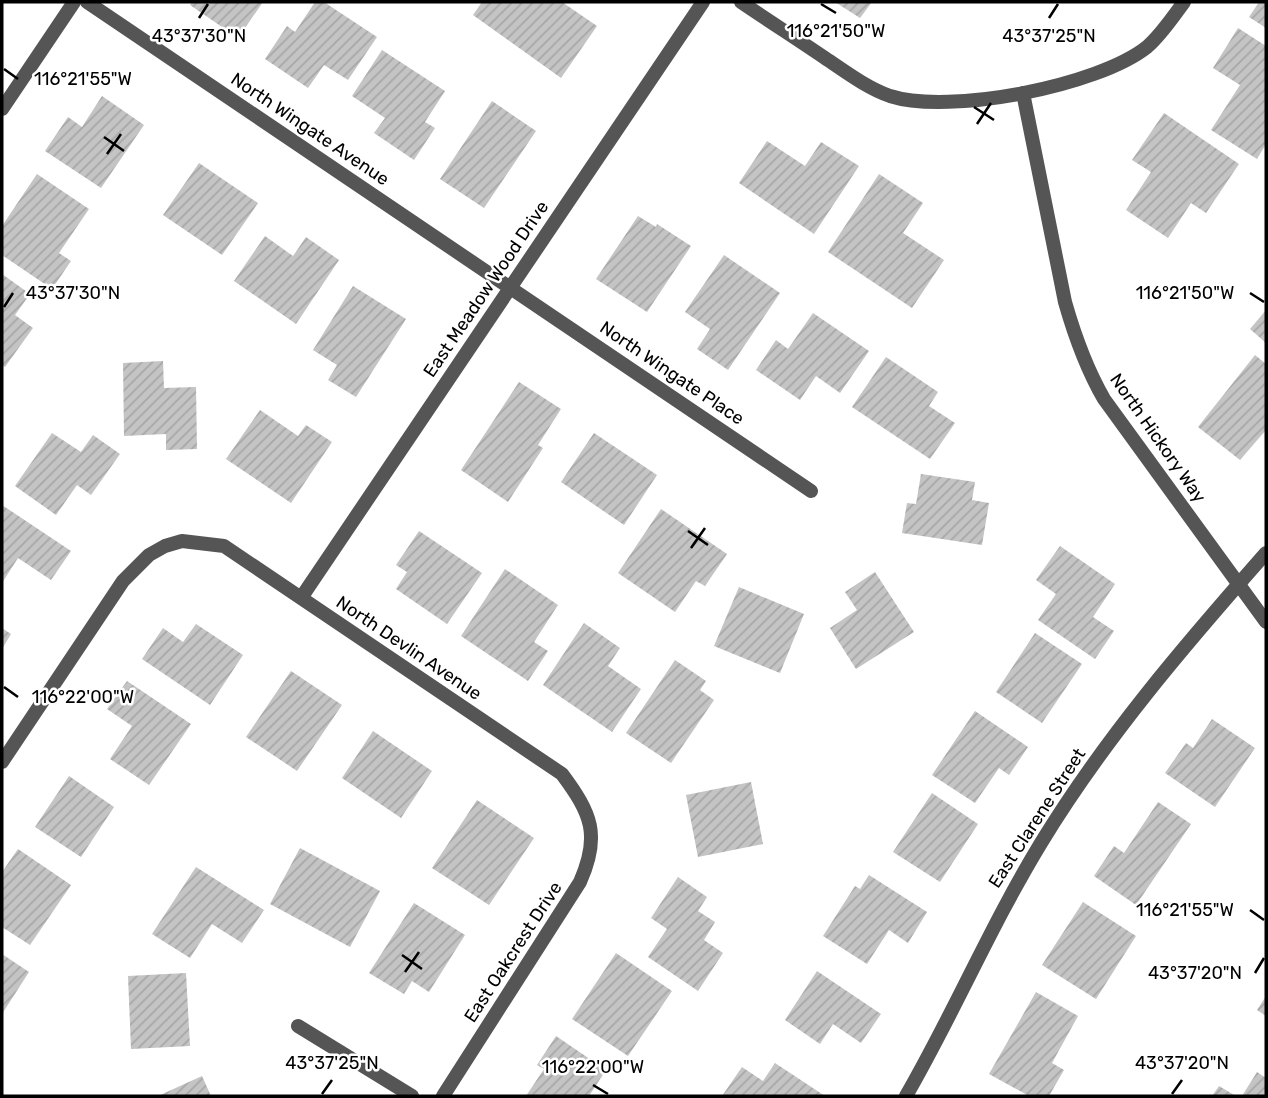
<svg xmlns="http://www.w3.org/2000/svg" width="1268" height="1098" font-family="Rubik,sans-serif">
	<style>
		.building { fill: url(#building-hatch) }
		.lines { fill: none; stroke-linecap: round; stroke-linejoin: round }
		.minor { stroke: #555; stroke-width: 14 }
		.tertiary { stroke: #555; stroke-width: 14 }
		.ticks { fill: none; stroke: #000; stroke-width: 2.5 }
		.labels { text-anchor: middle; stroke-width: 5; stroke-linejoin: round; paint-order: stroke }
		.street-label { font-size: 18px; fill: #000; stroke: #fff }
		.ticks-label { font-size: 18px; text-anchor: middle; fill: #000; stroke: #fff; stroke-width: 5; stroke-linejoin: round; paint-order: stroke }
	</style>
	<defs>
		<pattern id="building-hatch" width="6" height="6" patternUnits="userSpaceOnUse" patternTransform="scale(1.75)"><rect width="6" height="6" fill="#c4c4c4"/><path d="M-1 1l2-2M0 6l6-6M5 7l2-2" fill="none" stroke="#a7a7a7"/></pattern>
	</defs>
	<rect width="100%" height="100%" fill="#fff"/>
	<path class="building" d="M192,2H263L238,38L190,5Z
		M315,2H324L377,37L348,80L324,65L308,88L265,59L287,26L295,32Z
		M482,2H562L597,26L561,78L473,15Z
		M835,2H872L860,18Z
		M1259,2H1266V28L1249,17Z
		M1238,28L1266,46V144L1257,159L1211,130L1240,85L1213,68Z
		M382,50L445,91L425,122L435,128L414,160L374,133L385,118L352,96Z
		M102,96L144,125L101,188L45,151L68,117L82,127Z
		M492,101L536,131L484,208L440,179Z
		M1164,113L1239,164L1206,213L1191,203L1168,238L1126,210L1151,172L1132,160Z
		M767,141L805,166L821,142L859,166L814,234L739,183Z
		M199,163L258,203L222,255L163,215Z
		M37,174L89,209L59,253L71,261L52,289L2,255V226Z
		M879,174L923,203L903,233L944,260L912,308L828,252Z
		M638,216L656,227L657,224L691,246L647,312L596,279Z
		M265,236L293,256L306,237L339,260L296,324L234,281Z
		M724,255L780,293L728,370L697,349L710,329L685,312Z
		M2,274L30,294L15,315L33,328L5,367L2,365Z
		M353,286L406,319L356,397L328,380L337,365L313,350Z
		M1266,310V343L1250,329Z
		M813,313L869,351L840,393L816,376L800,400L756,370L776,340L788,349Z
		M1255,355L1266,364V430L1240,460L1198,427Z
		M886,357L938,392L929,406L955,423L930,459L852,407Z
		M163,361L164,388L196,387L197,449L166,450V434L124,436L123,363Z
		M519,382L561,409L538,445L543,448L508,502L461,470Z
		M260,410L298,436L306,425L332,442L291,503L226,459Z
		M52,433L81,452L93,435L120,454L91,495L77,485L56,515L15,486Z
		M594,433L657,475L624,525L561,482Z
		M921,474L975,482L972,500L989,503L982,545L902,533L907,503L916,504Z
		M2,505L71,551L51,580L18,558L2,583Z
		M661,509L727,554L705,586L696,581L675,612L618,573Z
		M419,531L482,573L447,624L396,589L407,572L396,565Z
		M1060,546L1115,584L1093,617L1114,631L1095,659L1038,620L1056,594L1036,580Z
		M505,569L558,605L534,642L548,651L528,681L461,636Z
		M875,572L914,632L856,669L830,628L857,610L845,592Z
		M739,587L804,614L780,673L714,646Z
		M584,623L620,648L608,666L641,689L612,732L543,685Z
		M196,624L243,655L210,705L142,659L163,628L183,642Z
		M2,628L11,634L2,649Z
		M1035,633L1082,664L1042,723L996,692Z
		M675,660L706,681L700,690L714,700L671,763L626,733Z
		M291,671L342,705L297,771L246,737Z
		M127,681L191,724L149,785L110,759L132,726L107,709Z
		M975,711L1028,747L1009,775L999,768L975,803L932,775Z
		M1212,719L1255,748L1215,807L1165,773L1186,743L1193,748Z
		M373,731L432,771L401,818L342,778Z
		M69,776L114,807L81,857L35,827Z
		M751,782L763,844L698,857L686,795Z
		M932,793L978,824L940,882L893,852Z
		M477,800L534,838L489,905L432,868Z
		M1158,802L1191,824L1136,905L1094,876L1114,846L1124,853Z
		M300,848L380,891L350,947L270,904Z
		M18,849L71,885L30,945L2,927V872Z
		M196,867L264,910L242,943L212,924L190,958L152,934Z
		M869,875L927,912L908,943L889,930L867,964L823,936L855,886L860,889Z
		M678,877L707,897L698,911L715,922L704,940L723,953L698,991L648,957L667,929L651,918Z
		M1083,902L1136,936L1096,999L1042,965Z
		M414,903L465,935L429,992L412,981L404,994L369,973Z
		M616,953L672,991L628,1056L572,1019Z
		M2,954L29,972L2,1014Z
		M817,971L881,1014L861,1043L833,1024L820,1044L785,1020Z
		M186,973L190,1046L131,1049L128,976Z
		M1036,992L1078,1016L1052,1063L1064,1070L1049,1096H1029L989,1074Z
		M1266,996V1016L1257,1010Z
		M556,1036L606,1070L589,1096H526L544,1069L537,1065Z
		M775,1063L825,1096H722L742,1067L763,1081Z
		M1257,1072L1266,1078V1096H1242Z
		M202,1076L211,1096H158Z
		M1219,1086L1236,1096H1212Z"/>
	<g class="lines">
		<path class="minor" d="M87,2L811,491
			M741,2C769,21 797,39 825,58C846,72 867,88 890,96C949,115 1098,86 1147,47C1161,35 1173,17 1184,2
			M2,109L74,2
			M301,598L703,2
			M2,762L123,581L149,555L165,546L182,541L224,546L562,774C591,813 601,835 580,882L443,1096
			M298,1026L412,1096
			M906,1096C954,1013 991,925 1041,843C1105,738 1185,645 1266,553"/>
		<path class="tertiary" d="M1023,93L1065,302C1075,337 1086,368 1104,399L1266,622"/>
	</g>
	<path class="ticks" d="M821,4L836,13M199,18L208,4M1049,18L1058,4M4,69L18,79M974,107L994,120M977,124L991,103M104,137L124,151M107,154L121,134M1250,293L1264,302M4,307L13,293M688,531L708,545M691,548L705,528M4,687L18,697M1250,910L1264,920M402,955L422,969M405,972L419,952M1255,973L1264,958M593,1085L608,1094M322,1094L332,1080M1172,1094L1182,1080"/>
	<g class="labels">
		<g class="street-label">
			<text transform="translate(310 129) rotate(34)" y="6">North Wingate Avenue</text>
			<text transform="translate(486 289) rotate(-56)" y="6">East Meadow Wood Drive</text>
			<text transform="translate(672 373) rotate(34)" y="6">North Wingate Place</text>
			<text transform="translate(1158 438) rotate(55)" y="6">North Hickory Way</text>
			<text transform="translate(409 648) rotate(34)" y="6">North Devlin Avenue</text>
			<text transform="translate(1037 818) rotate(-57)" y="6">East Clarene Street</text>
			<text transform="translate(513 952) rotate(-57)" y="6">East Oakcrest Drive</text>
		</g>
	</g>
	<g class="ticks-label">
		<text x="836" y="37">116°21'50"W</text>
		<text x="199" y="42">43°37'30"N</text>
		<text x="1049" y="42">43°37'25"N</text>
		<text x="83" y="85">116°21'55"W</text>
		<text x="1185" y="299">116°21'50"W</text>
		<text x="73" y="299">43°37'30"N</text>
		<text x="83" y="703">116°22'00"W</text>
		<text x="1185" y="916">116°21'55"W</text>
		<text x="1195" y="979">43°37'20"N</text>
		<text x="332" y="1069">43°37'25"N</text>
		<text x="1182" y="1069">43°37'20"N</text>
		<text x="593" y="1073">116°22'00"W</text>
	</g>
	<rect width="1268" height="1098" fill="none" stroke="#000000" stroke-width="7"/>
</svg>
